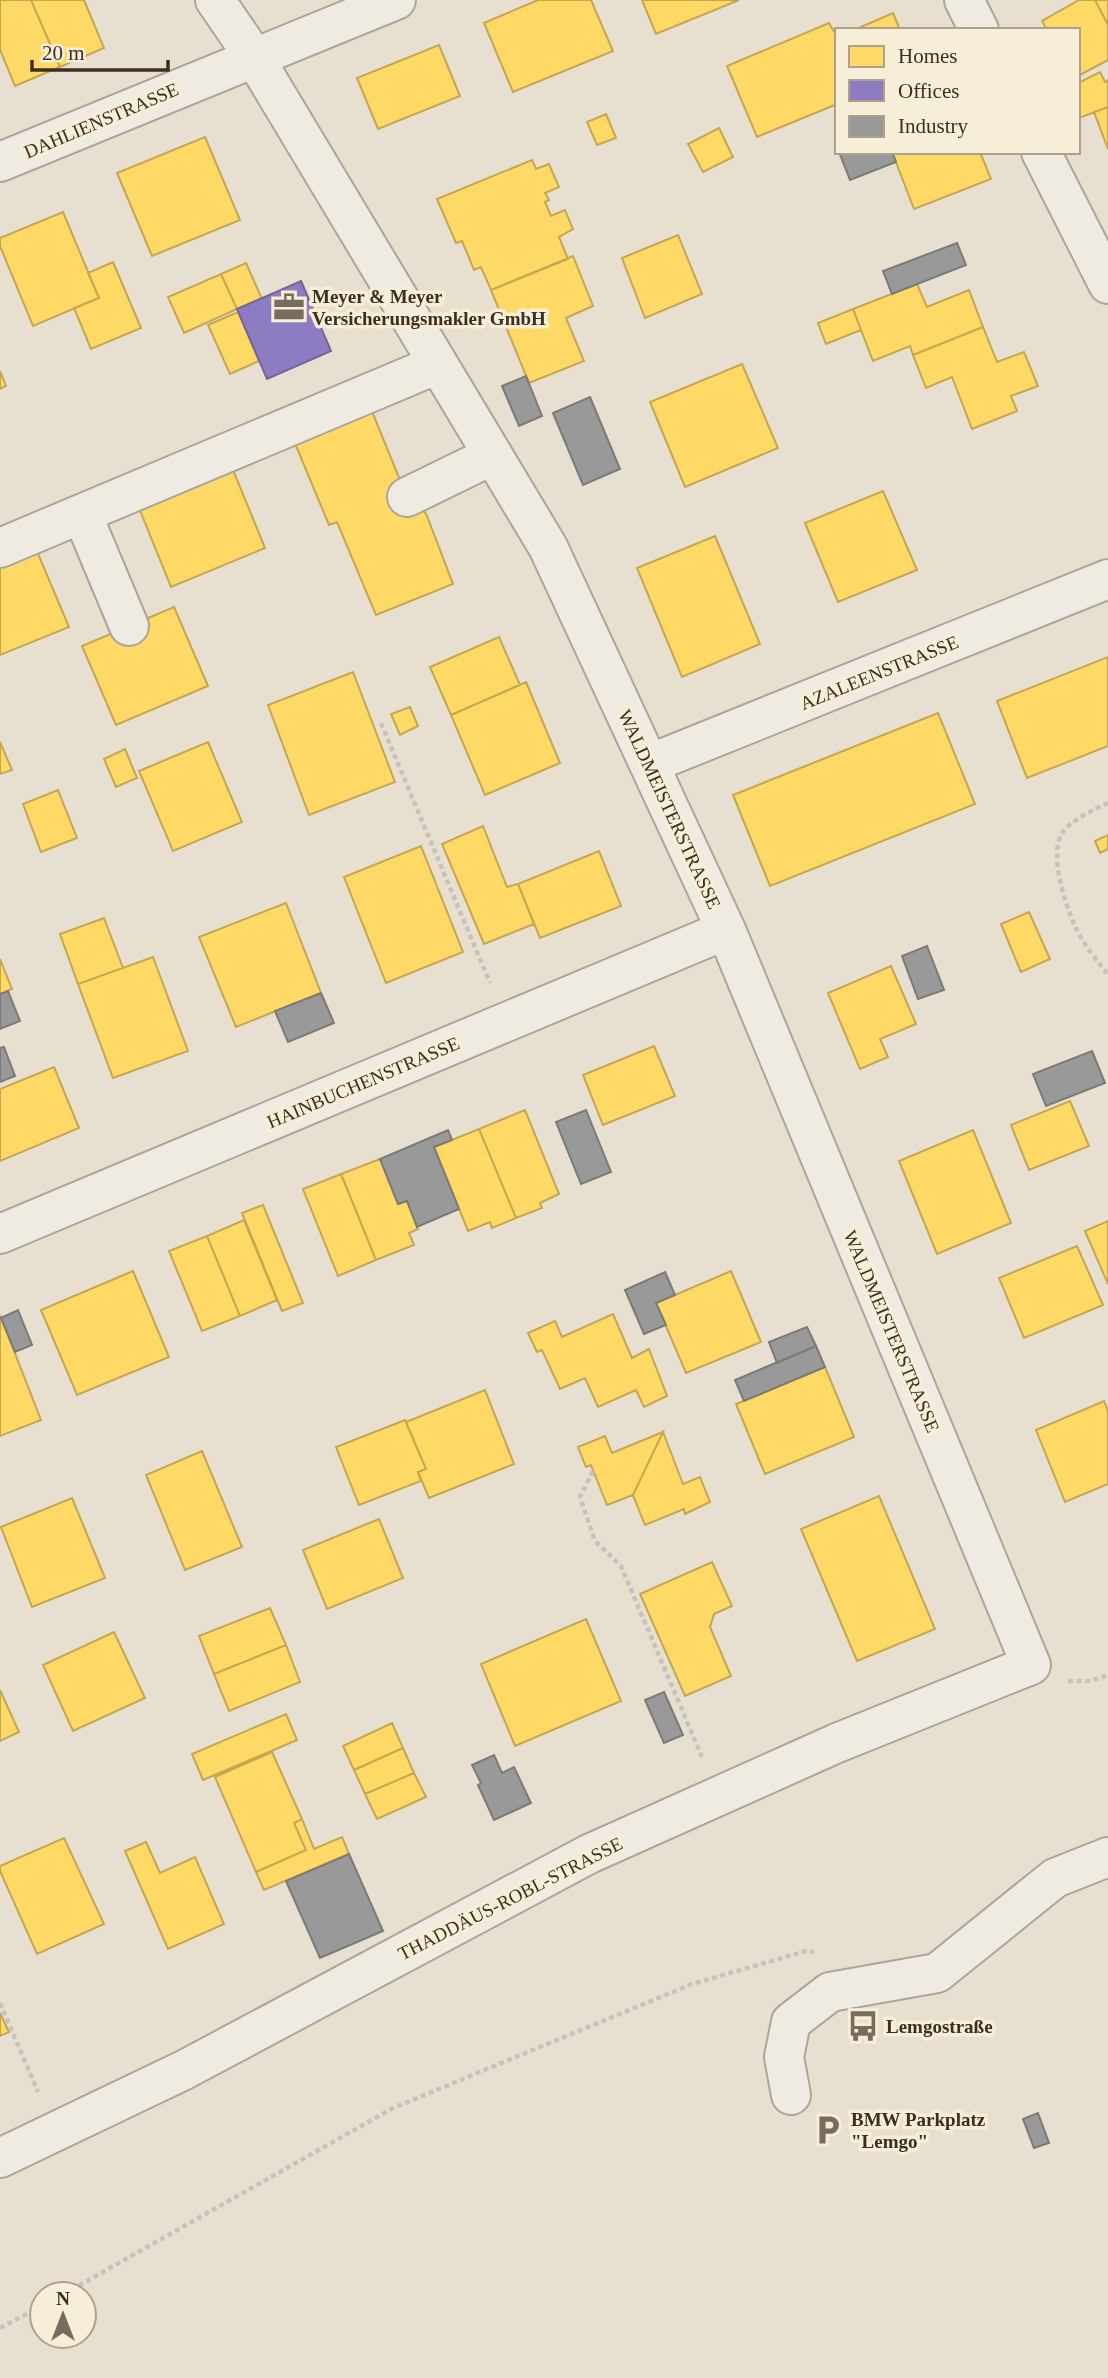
<svg xmlns="http://www.w3.org/2000/svg" width="1108" height="2378" font-family="'Times New Roman',serif">
	<style>
		.homes { fill: #ffd966; stroke: #c5a651; stroke-width: 2 }
		.offices { fill: #8e7cc3; stroke: #766592; stroke-width: 2 }
		.industry { fill: #999; stroke: #7d7975; stroke-width: 2 }
		.lines { fill: none; stroke-linecap: round; stroke-linejoin: round }
		.minor-casing { stroke: #ada599; stroke-width: 42 }
		.path { stroke: #c8c2b9; stroke-width: 4.5; stroke-dasharray: 5 3.5; stroke-linecap: butt }
		.minor { stroke: #efebe3; stroke-width: 38 }
		.labels { text-anchor: middle; stroke-width: 7; stroke-linejoin: round; paint-order: stroke }
		.street-label { font-size: 19px; fill: #3d2e20; stroke: #f7eed8 }
		.poi-label { font-size: 19px; font-weight: bold; fill: #3d2e20; stroke: #f7eed8; text-anchor: start }
	</style>
	<rect width="100%" height="100%" fill="#e7e0d1"/>
	<path class="homes" d="M0,0H31L60,67L15,86L0,50Z
		M31,0H84L104,48L60,67Z
		M591,0L613,51L513,92L484,23L538,0Z
		M642,0H739L656,34Z
		M1079,0H1095L1108,25V60L1078,76V30H1047L1042,21Z
		M1095,0H1108V25Z
		M893,13L900,30H853L861,27Z
		M829,23L837,37V104L757,137L727,66Z
		M439,45L460,96L378,129L357,78Z
		M1100,72L1105,82L1108,80V107L1079,118L1078,83Z
		M1108,107V149L1094,112Z
		M606,114L616,138L597,145L587,122Z
		M719,128L733,157L703,172L688,144Z
		M205,137L240,220L152,256L117,173Z
		M892,152H980L991,179L914,209Z
		M532,160L536,169L549,164L559,187L545,193L549,200L545,202L551,216L565,210L573,229L559,237L568,259L491,290L481,267L474,270L462,241L456,243L437,199Z
		M63,212L99,298L33,326L0,246V238Z
		M678,235L702,294L645,318L622,258Z
		M573,256L593,306L566,318L584,361L529,383L491,290Z
		M113,262L141,328L91,349L74,308L99,298L88,273Z
		M246,263L262,299L237,309L221,274Z
		M221,274L237,309L184,333L168,297Z
		M917,284L927,307L969,290L983,327L913,355L910,346L873,361L853,309Z
		M853,309L861,330L826,344L818,323Z
		M238,312L259,361L230,374L208,325Z
		M983,327L997,362L1024,352L1038,386L1011,396L1017,411L972,429L952,377L926,388L913,355Z
		M742,364L778,448L685,487L650,402Z
		M0,371L6,386L0,389Z
		M371,409L411,507L420,504L427,516L453,584L376,615L337,522L329,525L294,441Z
		M231,465L265,548L171,587L137,503Z
		M883,491L917,570L838,602L805,523Z
		M715,536L760,644L682,677L637,568Z
		M36,549L69,627L0,655V564Z
		M174,607L208,686L116,725L82,646Z
		M499,637L520,685L451,715L430,667Z
		M1108,657V746L1027,778L997,701Z
		M353,672L395,782L309,815L268,705Z
		M526,682L560,763L485,795L451,715Z
		M410,707L418,726L400,735L391,714Z
		M938,713L975,804L770,886L733,795Z
		M0,742L12,770L0,774Z
		M208,742L242,822L173,851L139,771Z
		M125,749L137,778L116,787L104,759Z
		M58,790L77,838L41,852L23,804Z
		M483,826L507,887L518,884L534,924L484,944L442,844Z
		M1108,835V849L1100,853L1095,841Z
		M421,846L463,952L386,983L344,877Z
		M599,851L621,906L540,938L518,884Z
		M286,903L321,993L236,1027L199,937Z
		M1029,912L1050,959L1021,972L1001,924Z
		M104,918L123,968L78,984L60,934Z
		M153,957L188,1051L113,1078L78,984Z
		M0,959L12,989L0,994Z
		M891,966L916,1024L880,1039L888,1057L860,1069L828,993Z
		M654,1046L675,1096L603,1125L583,1075Z
		M54,1067L79,1128L0,1161V1089Z
		M1070,1101L1089,1146L1029,1170L1011,1125Z
		M525,1110L559,1194L540,1203L542,1208L516,1218L479,1129Z
		M479,1129L516,1218L492,1228L490,1222L468,1231L434,1147Z
		M973,1130L1011,1223L937,1254L899,1161Z
		M380,1159L398,1204L407,1201L418,1229L409,1233L414,1245L376,1260L341,1174Z
		M341,1174L376,1260L338,1276L303,1189Z
		M263,1205L303,1303L282,1311L242,1213Z
		M244,1220L277,1300L240,1316L207,1236Z
		M1108,1221V1284L1085,1231Z
		M207,1236L240,1316L202,1331L169,1251Z
		M1077,1246L1103,1305L1024,1338L999,1278Z
		M133,1271L169,1357L77,1395L41,1310Z
		M731,1271L761,1342L686,1373L656,1303Z
		M613,1314L632,1358L649,1349L667,1396L644,1407L636,1390L598,1407L585,1378L560,1389L542,1350L537,1352L528,1333L555,1321L562,1337Z
		M0,1315L41,1420L0,1436Z
		M825,1367L854,1437L765,1474L736,1404Z
		M485,1390L514,1464L429,1498L418,1472L426,1469L406,1422Z
		M1104,1401L1108,1411V1484L1065,1502L1036,1430Z
		M405,1420L426,1469L418,1472L421,1481L359,1505L336,1447Z
		M663,1432L683,1484L700,1477L710,1502L685,1514L684,1509L645,1525L633,1495Z
		M663,1432L633,1495L607,1505L591,1465L586,1467L578,1447L605,1436L612,1453Z
		M202,1451L242,1547L185,1570L146,1475Z
		M879,1496L935,1629L857,1661L801,1529Z
		M72,1498L105,1578L32,1607L1,1527Z
		M379,1519L403,1578L327,1609L303,1550Z
		M712,1562L732,1606L714,1614L710,1627L731,1676L685,1696L640,1594Z
		M270,1608L286,1645L214,1674L199,1636Z
		M586,1619L621,1701L515,1746L481,1664Z
		M114,1632L145,1698L73,1731L43,1665Z
		M286,1645L300,1682L229,1711L214,1674Z
		M0,1690L19,1732L0,1741Z
		M286,1714L297,1740L203,1780L192,1754Z
		M392,1723L403,1748L354,1770L343,1746Z
		M403,1748L414,1773L365,1794L354,1770Z
		M272,1752L302,1819L294,1823L306,1850L256,1872L215,1777Z
		M414,1773L426,1797L377,1819L365,1794Z
		M302,1819L314,1849L342,1837L349,1854L264,1890L256,1872L306,1850L294,1823Z
		M64,1838L104,1924L37,1954L0,1871V1866Z
		M146,1842L160,1873L195,1857L224,1924L168,1949L125,1851Z
		M0,2013L9,2032L0,2036Z"/>
	<path class="offices" d="M301,281L331,351L267,379L237,309Z"/>
	<path class="industry" d="M839,152H892L896,162L850,180Z
		M957,243L966,265L892,294L883,271Z
		M526,376L542,416L519,426L502,386Z
		M590,397L620,469L583,485L553,413Z
		M927,946L944,990L918,999L902,956Z
		M8,991L20,1021L0,1029V994Z
		M321,993L334,1023L288,1042L275,1011Z
		M4,1047L15,1076L0,1082V1048Z
		M1092,1051L1105,1083L1046,1106L1033,1074Z
		M586,1110L611,1172L581,1184L556,1122Z
		M448,1130L452,1140L434,1147L459,1209L417,1227L407,1201L398,1204L380,1159Z
		M665,1272L675,1295L656,1303L666,1325L644,1334L625,1290Z
		M18,1310L32,1345L15,1352L1,1318Z
		M807,1327L816,1346L777,1363L769,1342Z
		M816,1346L825,1367L744,1401L735,1380Z
		M664,1692L683,1735L664,1743L645,1700Z
		M494,1755L502,1773L514,1767L531,1803L494,1820L478,1785L481,1783L472,1765Z
		M349,1854L383,1931L320,1958L286,1881Z
		M1038,2113L1049,2143L1034,2148L1023,2119Z"/>
	<g class="lines">
		<defs>
			<path id="minor" d="M964,0L979,30
				M1041,152L1108,284
				M0,162L396,0
				M407,497L493,455
				M82,514L129,626
				M0,548L438,364
				M649,764L1108,579
				M0,1234L726,930
				M791,2095L784,2057L791,2022L830,1992L937,1973L1055,1878L1108,1857
				M0,2158L184,2070L589,1854L837,1743L1031,1665L726,930L548,547L254,57L215,0"/>
		</defs>
		<use href="#minor" class="minor-casing"/>
		<path class="path" d="M381,723L490,983
			M1108,803C1096,808 1070,821 1063,832C1048,854 1065,903 1075,926C1082,943 1097,960 1108,975
			M593,1471L580,1497L595,1541L621,1566L702,1757
			M1068,1681H1090L1108,1675
			M0,2003L38,2092
			M64,2294L393,2108L692,1984L806,1951L814,1952
			M0,2328L42,2306"/>
		<use href="#minor" class="minor"/>
	</g>
	<defs>
		<symbol id="office-bare" viewBox="-9 -9 18 18"><path d="M-6-3h4V-5.5h4V-3h4V5H-6ZM-1-4.5V-3h2v-1.5ZM-6 0V1H6V0Z" fill="#786c5e" stroke="#f7eed8" stroke-width="2.5" paint-order="stroke"/></symbol>
		<symbol id="bus-bare" viewBox="-9 -9 18 18"><path d="M-5-6H5V4H4V6H2V4H-2V6H-4V4H-5ZM-3.5-4V0h7V-4ZM-3.5 1.2v1.5H-2V1.2ZM2 1.2v1.5H3.5V1.2Z" fill="#786c5e" stroke="#f7eed8" stroke-width="2.5" paint-order="stroke"/></symbol>
		<symbol id="parking-bare" viewBox="-9 -9 18 18"><path d="M-3.5-5.5H1a3.5 3.5 0 0 1 0 7H-1V5.5H-3.5ZM-1-3.4V-.6H.8a1.4 1.4 0 0 0 0-2.8Z" fill="#786c5e" stroke="#f7eed8" stroke-width="2.5" paint-order="stroke"/></symbol>
	</defs>
	<g fill-rule="evenodd">
		<use href="#office-bare" x="267" y="285" width="44" height="44"/>
		<use href="#bus-bare" x="841" y="2004" width="44" height="44"/>
		<use href="#parking-bare" x="806" y="2108" width="44" height="44"/>
	</g>
	<g class="labels">
		<g class="street-label">
			<text transform="translate(101 120) rotate(-23)" y="7">DAHLIENSTRASSE</text>
			<text transform="translate(879 672) rotate(-22)" y="7">AZALEENSTRASSE</text>
			<text transform="translate(670 809) rotate(65)" y="7">WALDMEISTERSTRASSE</text>
			<text transform="translate(363 1082) rotate(-23)" y="7">HAINBUCHENSTRASSE</text>
			<text transform="translate(892 1331) rotate(67)" y="7">WALDMEISTERSTRASSE</text>
			<text transform="translate(510 1898) rotate(-27)" y="7">THADDÄUS-ROBL-STRASSE</text>
		</g>
		<g class="poi-label">
			<text x="312" y="303">Meyer &amp; Meyer<tspan x="312" dy="22">Versicherungsmakler GmbH</tspan></text>
			<text x="886" y="2033">Lemgostraße</text>
			<text x="851" y="2126">BMW Parkplatz<tspan x="851" dy="22">"Lemgo"</tspan></text>
		</g>
	</g>
	<rect x="835" y="28" width="245" height="126" fill="#f7eed8" stroke="#ada18e" stroke-width="2"/>
	<rect x="849" y="46" width="35" height="21" fill="#ffd966" stroke="#ada18e" stroke-width="2"/>
	<text x="898" y="63" font-size="21" fill="#3d2e20">Homes</text>
	<rect x="849" y="80" width="35" height="21" fill="#8e7cc3" stroke="#ada18e" stroke-width="2"/>
	<text x="898" y="98" font-size="21" fill="#3d2e20">Offices</text>
	<rect x="849" y="116" width="35" height="21" fill="#999999" stroke="#ada18e" stroke-width="2"/>
	<text x="898" y="133" font-size="21" fill="#3d2e20">Industry</text>
	<g transform="translate(63 2315)"><circle r="33" fill="#f7eed8" stroke="#ada18e" stroke-width="2"/>
	<path d="M0-5L12 26L0 18L-12 26Z" fill="#786c5e"/>
	<text y="-10" font-size="19" font-weight="bold" text-anchor="middle" fill="#3d2e20">N</text>
	</g>
	<path d="M32 60v10h136v-10" fill="none" stroke="#3d2e20" stroke-width="3.5"/>
	<text x="42" y="60" font-size="21" fill="#3d2e20" stroke="#f7eed8" stroke-width="5" paint-order="stroke">20 m</text>
</svg>
